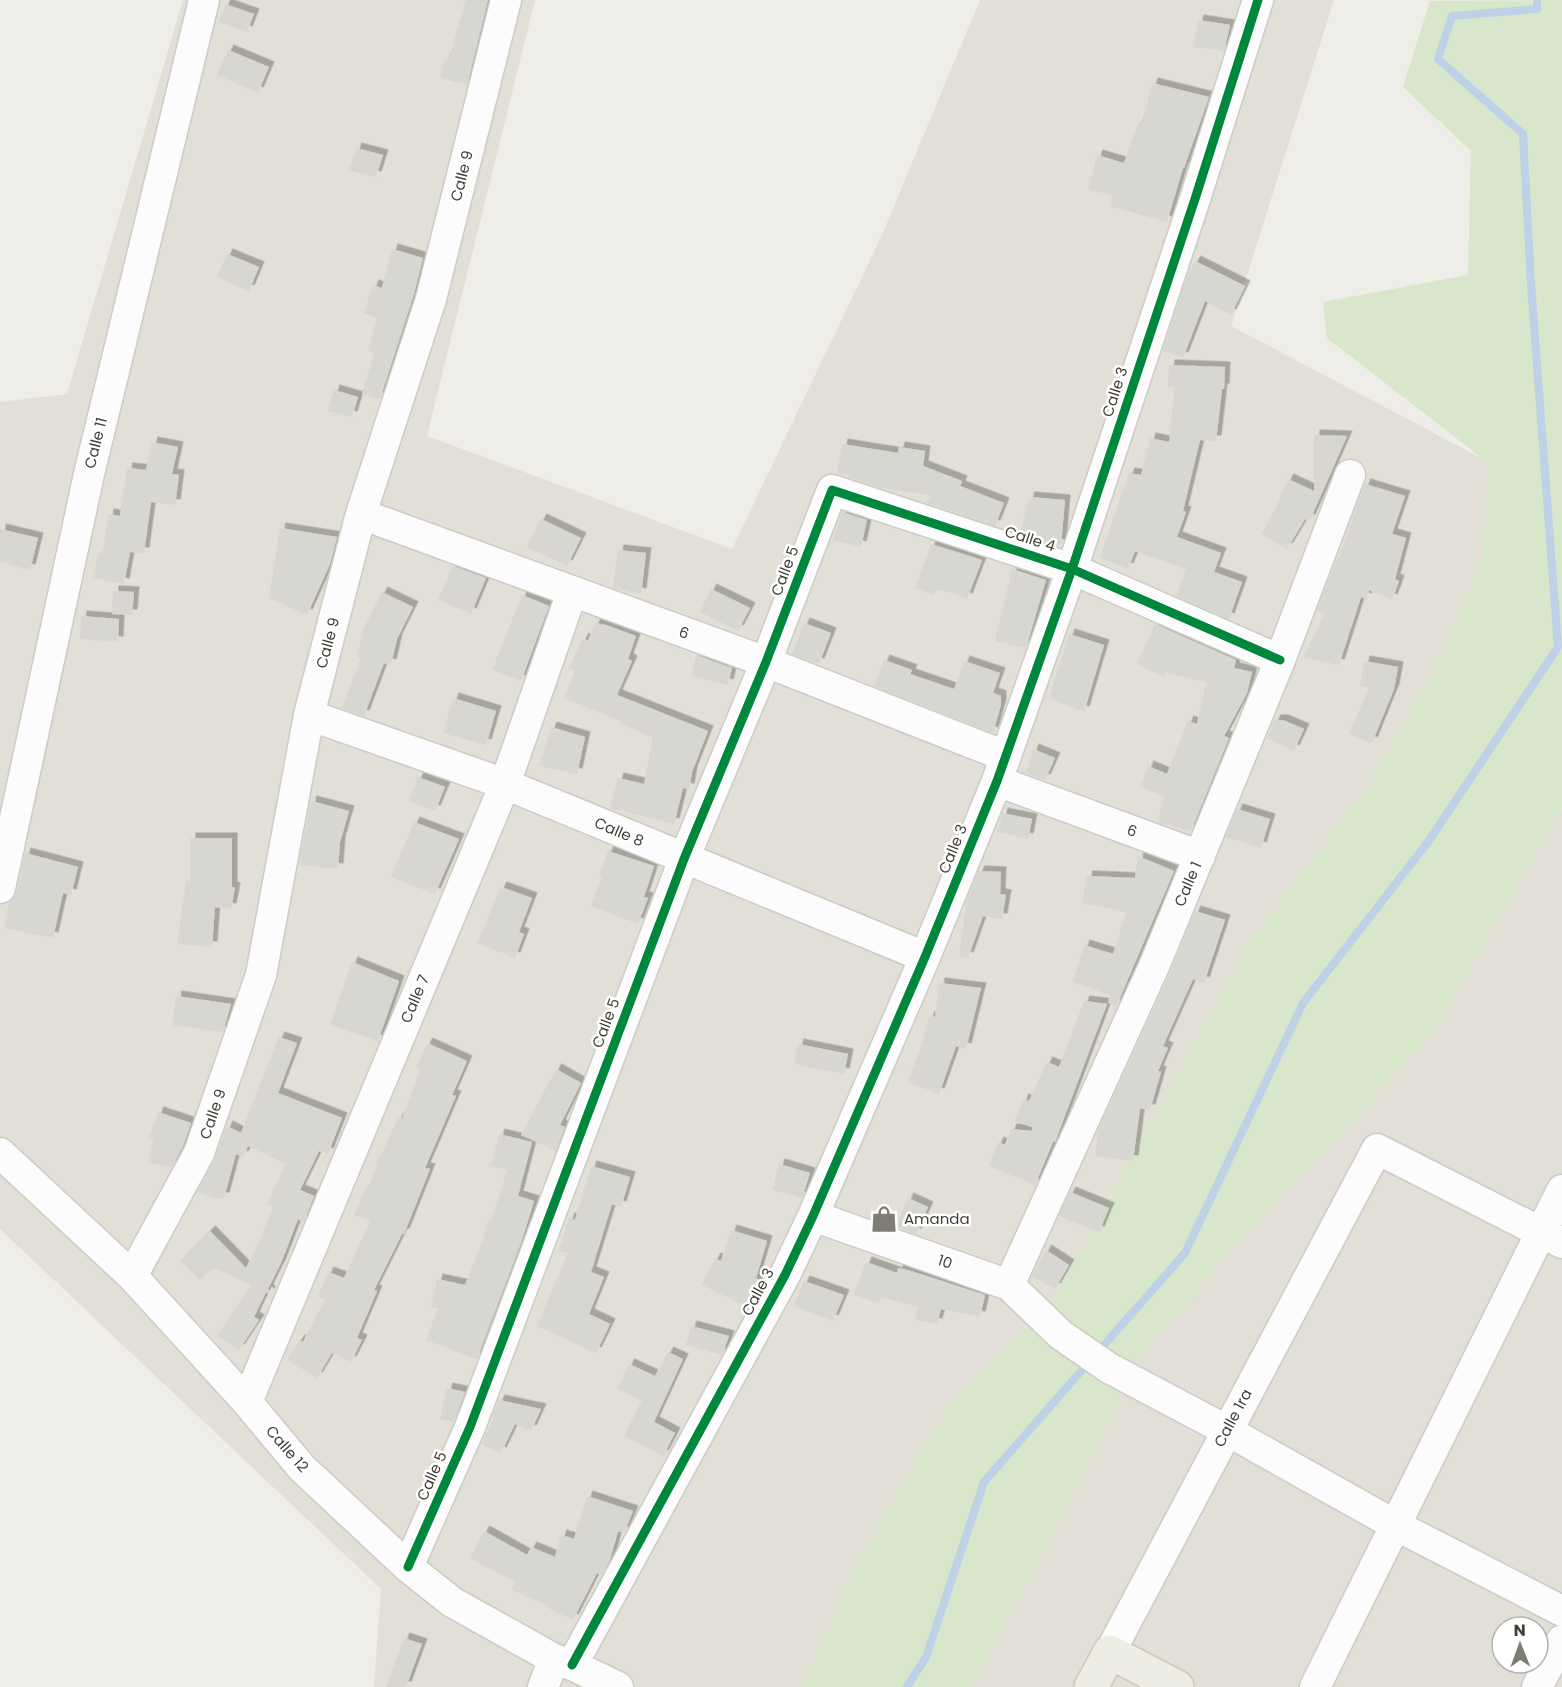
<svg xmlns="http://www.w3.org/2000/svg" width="1562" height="1687" font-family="Poppins,sans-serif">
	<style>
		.residential { fill: #e1dfd6; fill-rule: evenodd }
		.green { fill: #d8e6cb }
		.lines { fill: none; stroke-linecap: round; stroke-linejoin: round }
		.stream { stroke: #bed1e7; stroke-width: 8 }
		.building { fill: #d8d6d1; filter: url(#shadow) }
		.minor-casing { stroke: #cccbc6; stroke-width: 33 }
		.major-casing { stroke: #cecab8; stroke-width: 36 }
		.minor { stroke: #fcfcfc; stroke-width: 30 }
		.major { stroke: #eeede4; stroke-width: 33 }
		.cycleway-casing { stroke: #fff; stroke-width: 13 }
		.cycleway { stroke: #00873e; stroke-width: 9 }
		.labels { text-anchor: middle; stroke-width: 5; stroke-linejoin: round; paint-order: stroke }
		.street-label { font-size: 15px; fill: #423f36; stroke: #fff }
		.poi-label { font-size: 15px; fill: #423f36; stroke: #fff; text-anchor: start }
	</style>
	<defs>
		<filter id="shadow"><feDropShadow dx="5.5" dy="-5.5" stdDeviation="0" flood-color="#0004"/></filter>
	</defs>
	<rect width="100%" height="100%" fill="#eeede8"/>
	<path class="residential" d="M183,0H535L427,436L732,549L882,235L980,0H1334L1231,326L1487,461L1484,556L1434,670L1366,789L1252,938L1053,1300L945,1411L858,1561L802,1687H374L381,1589L0,1229V402L67,394Z
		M1562,808V1687H971L1054,1532L1141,1355L1253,1226L1431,1036ZM1502,1627H1538V1663H1502Z"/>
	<path class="green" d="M1562,0V808L1431,1036L1253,1226L1141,1355L1054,1532L971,1687H802L858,1561L945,1411L1053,1300L1252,938L1366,789L1434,670L1484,556L1487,462L1327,338L1323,302L1468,275L1471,151L1403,87L1430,1Z"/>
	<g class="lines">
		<path class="stream" d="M1097,1353L1185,1253L1303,1003L1428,842L1558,647L1531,284L1523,134L1438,59L1452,16L1537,9V0
			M907,1687L926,1657L984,1482L1089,1362"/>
	</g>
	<path class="building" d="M466,0H488L467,85L440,78L445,58L449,59Z
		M225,4L254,14L247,32L219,22Z
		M1198,20L1230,25L1224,51L1193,47Z
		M228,50L269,67L258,93L217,75Z
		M1152,83L1209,97L1184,168H1183L1167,222L1110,206L1113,196L1088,189L1097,155L1124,163L1139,121L1143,122Z
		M356,148L383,155L376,177L349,170Z
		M392,249L423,258L414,294L380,399L362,394L374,353L368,351L377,318L364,313L373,285L382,288Z
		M227,254L259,267L249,291L217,277Z
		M1195,261L1245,286L1231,315L1205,301L1183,358L1163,351L1187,277Z
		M1169,365L1225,367L1224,389H1222L1216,441L1200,440L1183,511L1186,512L1177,537L1221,553L1214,572L1242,582L1229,619L1176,596L1186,569L1135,551L1128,569L1100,558L1129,473L1141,475L1150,438L1169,442L1175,387H1168Z
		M334,390L358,397L352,417L328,411Z
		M1314,435L1347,436L1310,520L1305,519L1287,549L1261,534L1272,516L1288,479L1314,491Z
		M152,442L178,447L172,474L179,475L175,505L151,502L144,553L130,552L124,584L93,578L99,552L103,553L108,514L120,516L127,468L146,470Z
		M842,444L898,453L899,447L925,451L923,466L962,481L960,486L1004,503L995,526L927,503L931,495L882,488L848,477L849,475L837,473Z
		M1365,484L1405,496L1392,534L1406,538L1395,579L1399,581L1392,600L1369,590L1366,599L1361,597L1339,665L1304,657L1324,614L1317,611L1338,556L1339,557Z
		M1029,497L1065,500L1061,545L1051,544L1020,534Z
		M842,512L867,520L861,547L833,540Z
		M541,519L581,538L567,566L527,547Z
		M280,528L337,537L330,564L307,615L269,598Z
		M0,529L38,538L30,570L0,562Z
		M931,544L982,560L967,599L937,588L934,595L915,588Z
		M618,550L646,553L641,594L613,588Z
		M453,566L486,578L471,614L438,600Z
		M1012,569L1046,580L1026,648L995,641Z
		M711,589L750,608L738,631L700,612Z
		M113,591L134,592L132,615L112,614Z
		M382,592L413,607L397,639L391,665L384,663L364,716L342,708L361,658L357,657L364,628Z
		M522,595L549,606L521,681L492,670Z
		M81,616L119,619L118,642L80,639Z
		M595,623L606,625L636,636L628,659L632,661L617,695L708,731L692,772L689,789L683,788L674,824L610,808L618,778L644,784L653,737L620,724L621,721L564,698L575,670L569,668L583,638L588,641Z
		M804,623L831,633L819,664L792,654Z
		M1155,624L1236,660L1234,668L1252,672L1247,693L1224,736L1229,738L1191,831L1158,822L1164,796L1140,787L1148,766L1167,774L1188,721L1197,724L1206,682L1166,673L1164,677L1137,664Z
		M1069,634L1104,645L1084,712L1049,698Z
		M696,655L732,668L728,685L691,676Z
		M884,660L912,670L910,674L954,689L964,661L1000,673L993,693L1001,696V704L993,733L874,686Z
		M1364,661L1398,667L1394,689L1372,743L1349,734L1369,688L1360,686Z
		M453,698L496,711L486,745L443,733Z
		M1275,720H1283L1304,729L1294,751L1267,738Z
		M551,727L585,737L577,774L539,766Z
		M1033,749L1055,758L1045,780L1026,773Z
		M418,777L445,787L435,811L409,801Z
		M311,801L349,811L340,842L338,869L299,865Z
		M1237,809L1270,819L1261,848L1226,837Z
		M1002,813L1032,819L1028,839L998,832Z
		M414,822L459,839L435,894L391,877Z
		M190,838H232V887L235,888L231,909L215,907L212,947L177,944L186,881L190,882Z
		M608,851L654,866L644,897L648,898L638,924L591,906L602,877L599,876Z
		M25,853L78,867L71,895L63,893L53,938L4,928L9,902L14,900L17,892Z
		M1138,856L1174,871L1114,1012L1115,1005L1108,1003L1110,995L1073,982L1084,945L1113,954L1126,912L1082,903L1087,876L1135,878Z
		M979,871L1001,872L1000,894L1006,895L1002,919L983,916L968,958L959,956L967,900Z
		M501,887L532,898L519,932L524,934L515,958L477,943Z
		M1195,911L1225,920L1204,983L1193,979L1163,1046L1168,1048L1158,1071L1161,1072L1150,1110L1140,1108L1133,1161L1095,1156L1098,1131L1171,971Z
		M352,962L399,981L378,1041L330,1025Z
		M939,983L981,988L966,1049L956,1046L939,1094L908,1082L921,1046L929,1016L935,1017Z
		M176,996L231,1004L223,1032L172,1025Z
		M1084,1001L1107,1004L1055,1142H1053L1035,1185L989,1166L998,1142L1005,1145L1011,1129L1032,1131V1127L1015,1121L1023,1099L1029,1101L1047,1062L1059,1067Z
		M279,1037L297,1043L278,1093L342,1118L328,1154L319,1151L300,1190L314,1196L304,1222L298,1219L281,1263L268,1289L270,1292L269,1294L266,1292L254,1317L259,1320L239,1350L217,1336L251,1285L213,1268L200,1280L180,1261L210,1231L246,1268L261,1237L273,1207L267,1204L286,1164L248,1146L243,1157L236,1154L224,1198H215L197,1192L214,1161L227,1126L241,1133Z
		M427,1043L467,1061L452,1095L456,1096L425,1168L430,1169L404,1234H402L374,1290L377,1291L357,1338L362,1340L351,1362L332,1353L317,1378L287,1360L299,1340L303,1342L325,1299L318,1297L328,1272L344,1278L370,1221L354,1215L367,1185L370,1186L379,1155L381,1156L398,1118L402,1119L420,1070L416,1068Z
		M798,1044L848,1054L844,1074L794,1064Z
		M556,1069L581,1083L560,1125L565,1127L556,1151L521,1135Z
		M158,1112L191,1123L183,1146L172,1167L148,1162L154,1139L149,1138Z
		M499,1134L532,1142L518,1196L534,1201L522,1240L477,1359L426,1340L438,1308L431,1307L437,1279L465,1285L483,1240L488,1220L491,1221L507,1170L491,1166Z
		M779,1164L810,1173L802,1198L772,1190Z
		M591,1166L630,1177L621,1207L612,1204L591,1272L604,1277L589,1314L610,1324L596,1353L537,1326L568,1253L559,1251L569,1218L575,1220Z
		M1070,1192L1109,1208L1099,1232L1059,1216Z
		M908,1198L928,1207L916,1234L896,1226Z
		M731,1230L767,1241L756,1278L759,1280L746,1306L702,1285L715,1258L721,1261Z
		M1046,1250L1069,1265L1055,1289L1032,1276Z
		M866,1262L897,1273L898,1268L911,1271L985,1295L980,1317L941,1309L937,1324L915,1320L918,1307L881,1297L879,1303L854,1295Z
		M804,1281L844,1295L833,1321L794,1306Z
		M691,1326L729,1336L722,1355L686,1345Z
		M668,1352L683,1359L654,1422L675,1433L663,1456L624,1436L642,1400L617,1389L629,1364L655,1376Z
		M447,1388L465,1392L454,1422L440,1419Z
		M499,1400L541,1409L531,1431L515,1424L501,1453L482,1444L495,1416L493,1415Z
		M587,1496L633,1511L624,1533L618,1531L610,1560L602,1575L597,1573L573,1620L548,1608L549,1606L512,1590L515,1582L470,1558L484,1531L527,1555L531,1547L555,1557L561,1535L574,1539Z
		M404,1638L422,1644L406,1687H386Z"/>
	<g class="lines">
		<defs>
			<path id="minor" d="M361,514L766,662L1005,756
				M309,715L505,784L925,957
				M997,781L1200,856
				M0,888L89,474L204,0
				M0,1153L132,1276L247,1402L302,1468L408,1567L452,1602L554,1659L572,1665L618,1687
				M813,1216L1009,1285L1061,1335L1109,1368L1226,1430L1397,1526L1562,1611
				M132,1276L199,1153L261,975L309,715L361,514L431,299L506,0
				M1009,1285L1155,964L1280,660L1350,475
				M247,1402L505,784L572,592
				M408,1567L470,1427L684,859L766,662L832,490L1072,569L1280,660
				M1110,1652L1377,1149L1562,1243
				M572,1665L785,1275L813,1216L925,957L997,781L1072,569L1195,199L1258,0
				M543,1687L554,1659
				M1315,1687L1562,1190
				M1537,1687L1562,1640"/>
			<path id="major" d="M1091,1687L1110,1652L1177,1687"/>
		</defs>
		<use href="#minor" class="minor-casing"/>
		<use href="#major" class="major-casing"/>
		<use href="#minor" class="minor"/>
		<use href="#major" class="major"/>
		<defs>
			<path id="cycleway" d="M408,1567L470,1427L684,859L766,662L832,490L1072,569L1280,660
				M572,1665L785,1275L813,1216L925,957L997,781L1072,569L1195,199L1258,0"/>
		</defs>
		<use href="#cycleway" class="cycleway-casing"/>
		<use href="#cycleway" class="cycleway"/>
	</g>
	<defs>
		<symbol id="shop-bare" viewBox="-9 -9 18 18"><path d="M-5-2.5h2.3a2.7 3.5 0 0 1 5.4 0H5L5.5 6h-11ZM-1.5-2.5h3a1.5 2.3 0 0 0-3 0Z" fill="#7e7c74" stroke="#fff" stroke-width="2.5" paint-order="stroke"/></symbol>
	</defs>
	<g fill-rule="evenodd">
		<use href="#shop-bare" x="865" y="1200" width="38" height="38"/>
	</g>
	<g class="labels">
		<g class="street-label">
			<text transform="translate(462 176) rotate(-76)" y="5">Calle 9</text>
			<text transform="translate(1115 392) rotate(-72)" y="5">Calle 3</text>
			<text transform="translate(96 443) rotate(-76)" y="5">Calle 11</text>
			<text transform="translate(1030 539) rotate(18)" y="5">Calle 4</text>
			<text transform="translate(785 571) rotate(-69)" y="5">Calle 5</text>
			<text transform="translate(684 633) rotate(20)" y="5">6</text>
			<text transform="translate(328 643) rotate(-75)" y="5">Calle 9</text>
			<text transform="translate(1132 831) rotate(20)" y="5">6</text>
			<text transform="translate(619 832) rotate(23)" y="5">Calle 8</text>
			<text transform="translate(953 849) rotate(-68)" y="5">Calle 3</text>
			<text transform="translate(1188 884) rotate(-67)" y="5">Calle 1</text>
			<text transform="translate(415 999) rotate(-67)" y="5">Calle 7</text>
			<text transform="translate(606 1023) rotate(-69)" y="5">Calle 5</text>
			<text transform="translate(213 1114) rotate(-71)" y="5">Calle 9</text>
			<text transform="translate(945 1262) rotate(19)" y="5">10</text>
			<text transform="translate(758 1292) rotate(-62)" y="5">Calle 3</text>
			<text transform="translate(1233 1418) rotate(-62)" y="5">Calle 1ra</text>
			<text transform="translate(287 1449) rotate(49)" y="5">Calle 12</text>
			<text transform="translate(432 1476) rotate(-66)" y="5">Calle 5</text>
		</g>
		<g class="poi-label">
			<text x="904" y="1224">Amanda</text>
		</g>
	</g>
	<g transform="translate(1520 1645) rotate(359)"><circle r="28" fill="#ffffff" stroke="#b3b2af" stroke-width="1.5"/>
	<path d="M0-4.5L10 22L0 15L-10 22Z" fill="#7e7c74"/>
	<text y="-9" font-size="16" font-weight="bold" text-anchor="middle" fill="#423f36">N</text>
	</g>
</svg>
